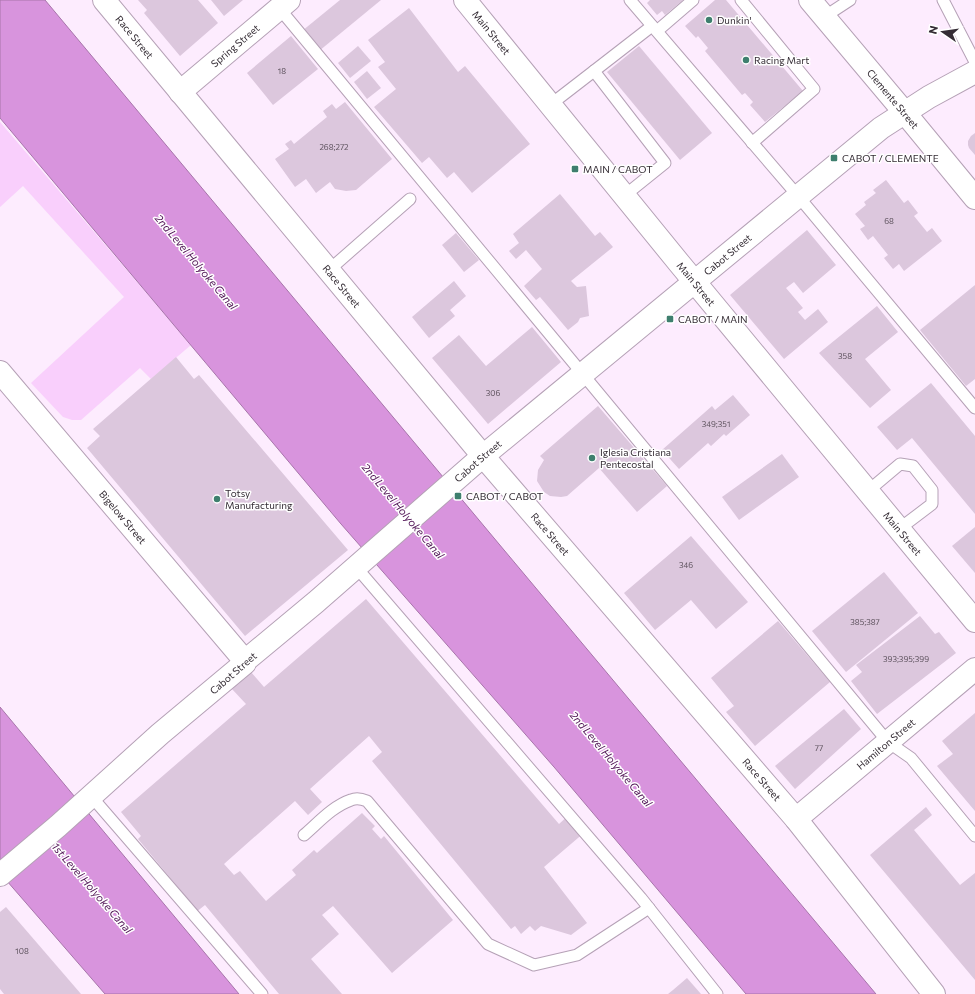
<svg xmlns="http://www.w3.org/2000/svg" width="975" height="994" viewBox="0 0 975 994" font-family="Commissioner,sans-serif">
	<rect width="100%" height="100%" fill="#fdecfe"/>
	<polygon fill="#f9cffc" points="0,122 191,345 151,379 140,368 81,420 72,420 63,417 31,383 124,297 23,186 0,207"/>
	<g fill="#d894dd" stroke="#a775aa">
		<polygon points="0,0 45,0 499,544 876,994 746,994 554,767 341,524 0,118"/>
		<polygon points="0,707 239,994 105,994 0,873"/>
	</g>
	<g fill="#dcc7dd">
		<polygon points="138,0 198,0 218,23 180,56 144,13 147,10"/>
		<polygon points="211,0 243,0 224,16"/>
		<polygon points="340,0 381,0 319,51 302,31"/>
		<polygon points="650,0 683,0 665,15 662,11 657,15 647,3"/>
		<polygon points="715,0 726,0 803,91 765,122 750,105 753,102 745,93 742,95 705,51 708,48 698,36 696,38 685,26"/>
		<polygon points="409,8 458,72 465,66 530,144 472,193 454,172 447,178 429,157 422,163 374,107 396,89 378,67 385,62 368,40"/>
		<polygon points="291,36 318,69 273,105 247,73"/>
		<polygon points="358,46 371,61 350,78 338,63"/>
		<polygon points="639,46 712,133 680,160 607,72"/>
		<polygon points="367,71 381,88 367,99 354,82"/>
		<polygon points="345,102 392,159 356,190 346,191 335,189 330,182 316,193 306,179 295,187 275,159 289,149 285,144 291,140 294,144 327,117 323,111 332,104 336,109"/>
		<polygon points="975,133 975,155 969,148 968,145 968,141 971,136"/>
		<polygon points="886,180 904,203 908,200 918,213 914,216 927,232 932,228 942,241 904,271 899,264 893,269 884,258 888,255 873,236 868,240 860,229 865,226 855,214 866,205 864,202 876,193 873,190"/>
		<polygon points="560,194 595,236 600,232 613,247 571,281 577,287 586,286 589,316 580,318 578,322 568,330 540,297 536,300 524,286 542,269 526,250 516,259 509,251 519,243 513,234"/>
		<polygon points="807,230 836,265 803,293 794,282 786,288 803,308 798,312 805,320 818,309 828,322 784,359 730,295"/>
		<polygon points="456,233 479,260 464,272 442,245"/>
		<polygon points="454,281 466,296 450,310 455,316 429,338 412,317"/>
		<polygon points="975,285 975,379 966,386 920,330"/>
		<polygon points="877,306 898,332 865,359 891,390 870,408 819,353"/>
		<polygon points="532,327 561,362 488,424 432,358 459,335 486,366"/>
		<polygon points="176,357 194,379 199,375 348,550 245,636 87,448 100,436 93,429"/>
		<polygon points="931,383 975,436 975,514 912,438 897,450 877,427"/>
		<polygon points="733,395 750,415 726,436 724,434 711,446 708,443 679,469 662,450 712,406 715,410"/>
		<polygon points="598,406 667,486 637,512 599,468 567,496 561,497 550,496 544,492 537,481 538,470 544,460 540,456"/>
		<polygon points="782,454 799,477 739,520 722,497"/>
		<polygon points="975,527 975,573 952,546"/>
		<polygon points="691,536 748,602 716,629 691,600 655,630 624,593"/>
		<polygon points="884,572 918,613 846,672 812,631"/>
		<polygon points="366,599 559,824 570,814 585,832 544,867 587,923 571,935 541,926 535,931 530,926 521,934 515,926 511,929 372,761 382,752 369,736 310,789 322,802 308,815 295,801 224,864 234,875 240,871 266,901 296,875 292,870 314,850 317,853 362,813 375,826 372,829 381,839 384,836 453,920 392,973 333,906 322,915 339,934 311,959 342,994 279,994 205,905 195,913 179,895 182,892 138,839 141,836 121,812 246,704 231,688 250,671 264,687"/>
		<polygon points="920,616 935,634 939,632 956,653 877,714 851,681 862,672 856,665"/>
		<polygon points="778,621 830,682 755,746 726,712 734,706 711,678"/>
		<polygon points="844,709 861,729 795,789 775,766"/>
		<polygon points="975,713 975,811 937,766 953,754 942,741"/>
		<polygon points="926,807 932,815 914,830 960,885 975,873 975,980 870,855"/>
		<polygon points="6,907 81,994 4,994 0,989 0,912"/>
		<polygon points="687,978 701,994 668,994 673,990"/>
	</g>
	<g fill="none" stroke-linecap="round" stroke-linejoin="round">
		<defs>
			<g id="lane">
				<polyline points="630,0 798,196 975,408"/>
				<polyline points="741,0 814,89 752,143"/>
				<polyline points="943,0 975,62"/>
				<polyline points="279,8 888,742 911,758 975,836"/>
				<polyline points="824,17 850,0"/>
				<polyline points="657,31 693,0"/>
				<polyline points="594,71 652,26"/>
				<polyline points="550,105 594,71 665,163 624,196"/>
				<polyline points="329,270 410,199"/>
				<polyline points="868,491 900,464 913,466 932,490 932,504 899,529"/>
				<polyline points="356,567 641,898 717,994"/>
				<polyline points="91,796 262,994"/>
				<path d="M 304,835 C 318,823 333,806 351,800 C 356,798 362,799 367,801 L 488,944 L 534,965 L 577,955 L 649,908"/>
			</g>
			<g id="street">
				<path id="s1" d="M 104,0 L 483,456 L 796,819 L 934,994"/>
				<path id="s2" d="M 810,0 L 905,113 L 975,198"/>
				<path id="s3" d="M 180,92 L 289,0"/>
				<path id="s4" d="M 0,372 L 245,661"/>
				<path id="s5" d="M 796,819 L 975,669"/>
			</g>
			<g id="secondary">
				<path id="s6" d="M 465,0 L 679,263 L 975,621"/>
				<path id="s7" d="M 0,875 L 58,826 L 160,734 L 245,663 L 245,661 L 316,602 L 483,456 L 881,128 L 929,97 L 975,72"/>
			</g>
		</defs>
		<use href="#lane" stroke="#b5a1b6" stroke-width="13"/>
		<use href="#street" stroke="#b5a1b6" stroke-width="24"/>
		<use href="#secondary" stroke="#b5a1b6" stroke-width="24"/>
		<use href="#lane" stroke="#fff" stroke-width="11"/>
		<use href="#street" stroke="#fff" stroke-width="22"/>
		<use href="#secondary" stroke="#fff" stroke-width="22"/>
	</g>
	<g fill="#3e7f6e" stroke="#fff" stroke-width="1.5">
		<circle cx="709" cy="20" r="4"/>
		<circle cx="746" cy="60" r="4"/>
		<rect x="830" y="154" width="8" height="8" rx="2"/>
		<rect x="571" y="165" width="8" height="8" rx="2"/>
		<rect x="666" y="315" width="8" height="8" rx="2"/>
		<circle cx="592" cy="458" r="4"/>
		<rect x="454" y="492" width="8" height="8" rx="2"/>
		<circle cx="217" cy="499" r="4"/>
	</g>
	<g text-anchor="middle" stroke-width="3" stroke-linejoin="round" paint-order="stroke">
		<g font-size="8" fill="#5e535e">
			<text x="282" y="74">18</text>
			<text x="334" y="150">268;272</text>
			<text x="889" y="224">68</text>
			<text x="845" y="359">358</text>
			<text x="493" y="396">306</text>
			<text x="716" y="427">349;351</text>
			<text x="686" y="568">346</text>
			<text x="865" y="625">385;387</text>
			<text x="906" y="662">393;395;399</text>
			<text x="819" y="751">77</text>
			<text x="22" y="954">108</text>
		</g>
		<g font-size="10" fill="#342c34" stroke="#fff" text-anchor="start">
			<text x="717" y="24">Dunkin'</text>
			<text x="754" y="64">Racing Mart</text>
			<text x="842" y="162">CABOT / CLEMENTE</text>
			<text x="583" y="173">MAIN / CABOT</text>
			<text x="678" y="323">CABOT / MAIN</text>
			<text x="600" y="456">Iglesia Cristiana<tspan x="600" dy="12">Pentecostal</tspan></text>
			<text x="225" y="497">Totsy<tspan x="225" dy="12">Manufacturing</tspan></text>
			<text x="466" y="500">CABOT / CABOT</text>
		</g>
		<g font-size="10" fill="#342c34" stroke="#fff">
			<text dy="4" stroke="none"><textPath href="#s6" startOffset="42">Main Street</textPath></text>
			<text dy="4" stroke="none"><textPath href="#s1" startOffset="48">Race Street</textPath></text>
			<text dy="4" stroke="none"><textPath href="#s3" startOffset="72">Spring Street</textPath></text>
			<text dy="4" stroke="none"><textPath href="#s2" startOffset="129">Clemente Street</textPath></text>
			<text dy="4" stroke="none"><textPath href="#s7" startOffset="957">Cabot Street</textPath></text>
			<text dy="4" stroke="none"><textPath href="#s6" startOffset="366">Main Street</textPath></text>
			<text dy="4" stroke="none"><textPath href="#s1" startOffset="372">Race Street</textPath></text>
			<text dy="4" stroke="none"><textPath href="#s7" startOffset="633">Cabot Street</textPath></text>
			<text dy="4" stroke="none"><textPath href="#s4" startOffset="190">Bigelow Street</textPath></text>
			<text dy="4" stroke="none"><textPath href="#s6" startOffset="690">Main Street</textPath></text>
			<text dy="4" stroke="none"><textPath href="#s1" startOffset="696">Race Street</textPath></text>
			<text transform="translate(233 673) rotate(-41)" y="4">Cabot Street</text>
			<text dy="4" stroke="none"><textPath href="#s5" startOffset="117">Hamilton Street</textPath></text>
			<text dy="4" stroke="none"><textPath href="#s1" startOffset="1020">Race Street</textPath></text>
		</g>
		<g font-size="11" font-style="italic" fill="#501355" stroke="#fff">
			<text transform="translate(196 262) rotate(50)" y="4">2nd Level Holyoke Canal</text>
			<text transform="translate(403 511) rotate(50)" y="4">2nd Level Holyoke Canal</text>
			<text transform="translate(611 759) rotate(50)" y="4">2nd Level Holyoke Canal</text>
			<text transform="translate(92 888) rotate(49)" y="4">1st Level Holyoke Canal</text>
		</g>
	</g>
	<g transform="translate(943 32) rotate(283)" stroke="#ffffff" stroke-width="3" paint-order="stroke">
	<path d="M0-3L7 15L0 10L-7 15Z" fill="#342c34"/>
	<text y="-6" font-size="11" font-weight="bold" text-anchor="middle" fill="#342c34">N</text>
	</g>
</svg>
